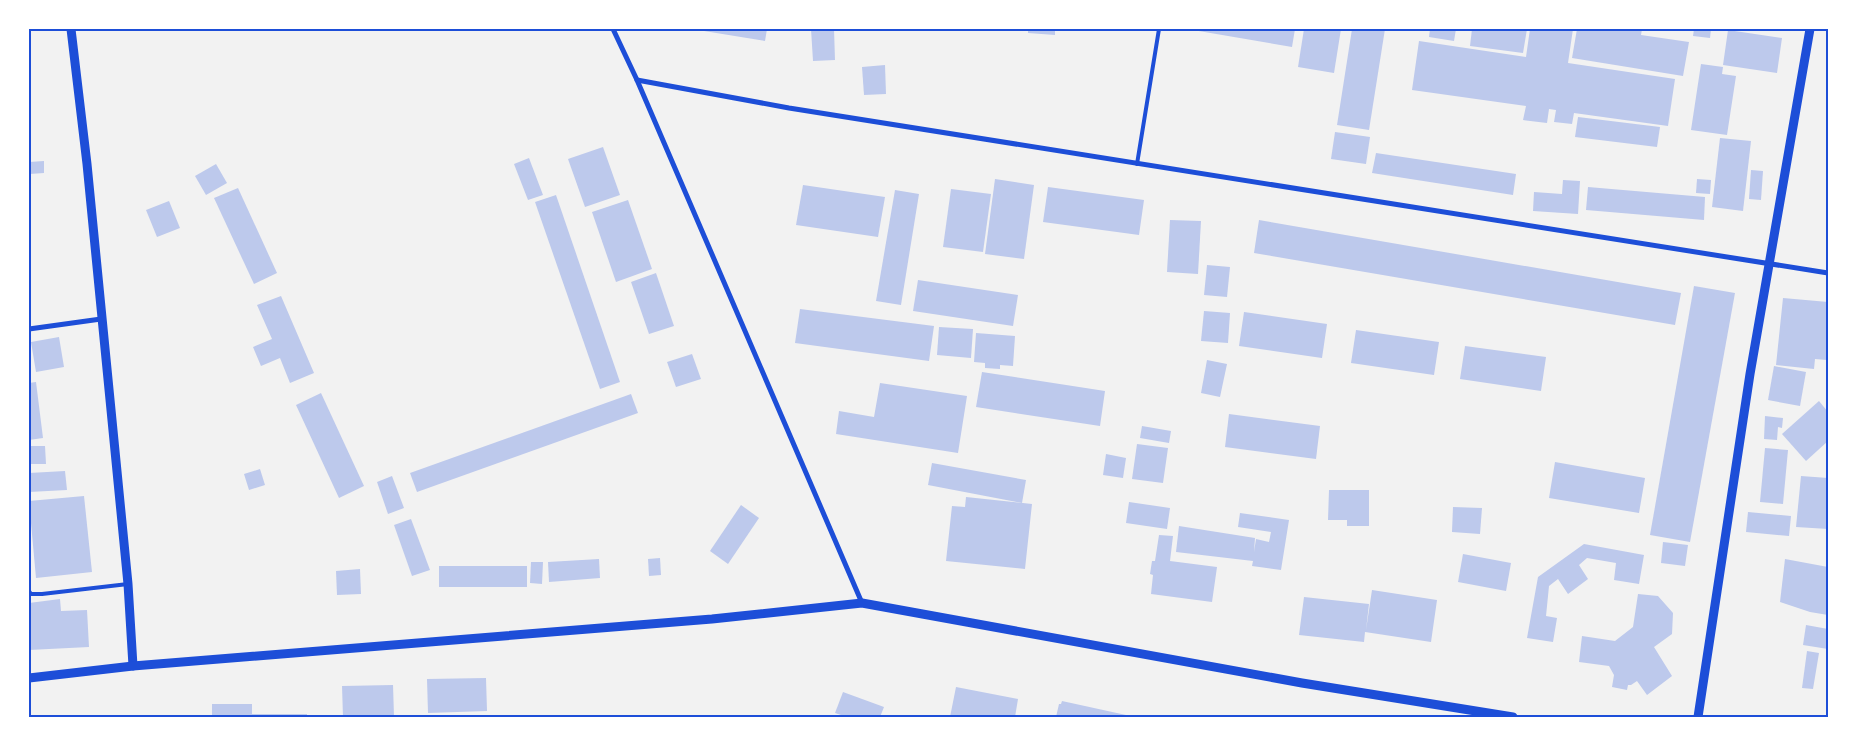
<svg xmlns="http://www.w3.org/2000/svg" width="1857" height="746" viewBox="0 0 1857 746" font-family="'Exo 2',sans-serif">
	<rect width="100%" height="100%" fill="#f2f2f2"/>
	<g fill="#bdc9ec">
		<polygon points="704,29 767,29 765,41 704,31"/>
		<polygon points="811,29 834,29 835,60 813,61"/>
		<polygon points="1028,29 1055,29 1055,35 1028,33"/>
		<polygon points="1187,29 1295,29 1292,47"/>
		<polygon points="1304,29 1341,29 1334,73 1298,67"/>
		<polygon points="1352,29 1385,29 1369,130 1337,125"/>
		<polygon points="1430,29 1456,29 1454,41 1429,37"/>
		<polygon points="1472,29 1527,29 1523,53 1470,46"/>
		<polygon points="1530,29 1573,29 1568,63 1675,79 1668,126 1574,113 1572,124 1554,122 1556,110 1549,109 1547,123 1523,120 1526,106 1412,90 1419,41 1526,57"/>
		<polygon points="1577,29 1642,29 1641,35 1689,42 1683,76 1572,58"/>
		<polygon points="1694,29 1711,29 1710,38 1693,36"/>
		<polygon points="1728,30 1782,38 1777,73 1723,65"/>
		<polygon points="1701,64 1723,67 1722,74 1736,76 1727,135 1691,130"/>
		<polygon points="885,65 886,94 864,95 862,67"/>
		<polygon points="1578,117 1660,127 1657,147 1575,137"/>
		<polygon points="1335,132 1370,137 1366,164 1331,159"/>
		<polygon points="1720,138 1751,141 1743,211 1712,207"/>
		<polygon points="603,147 620,195 585,207 568,159"/>
		<polygon points="1376,153 1516,174 1513,195 1372,173"/>
		<polygon points="529,158 543,195 528,200 514,164"/>
		<polygon points="44,161 44,173 30,174 29,162"/>
		<polygon points="216,164 227,183 206,195 195,176"/>
		<polygon points="1751,170 1763,171 1761,200 1749,199"/>
		<polygon points="995,179 1034,185 1024,259 985,254"/>
		<polygon points="1697,179 1711,180 1710,194 1696,193"/>
		<polygon points="1563,180 1580,181 1578,214 1533,211 1534,192 1562,194"/>
		<polygon points="803,185 885,197 878,237 796,225"/>
		<polygon points="1048,187 1144,200 1139,235 1043,222"/>
		<polygon points="1588,187 1705,197 1704,220 1586,210"/>
		<polygon points="238,188 277,273 254,284 214,198"/>
		<polygon points="951,189 991,194 983,252 943,247"/>
		<polygon points="895,190 919,194 901,305 876,301"/>
		<polygon points="556,195 620,382 600,389 535,202"/>
		<polygon points="628,200 652,269 616,282 592,212"/>
		<polygon points="169,201 180,228 157,237 146,210"/>
		<polygon points="1170,220 1201,221 1198,274 1167,272"/>
		<polygon points="1259,220 1681,293 1675,325 1254,253"/>
		<polygon points="1207,265 1230,267 1227,297 1204,295"/>
		<polygon points="656,273 674,326 649,334 631,282"/>
		<polygon points="918,280 1018,295 1013,326 913,311"/>
		<polygon points="1694,286 1735,293 1690,542 1650,535"/>
		<polygon points="281,296 314,373 290,383 280,358 261,366 253,347 272,339 257,305"/>
		<polygon points="1783,298 1828,302 1827,360 1815,359 1814,369 1776,365"/>
		<polygon points="800,309 934,326 929,361 795,343"/>
		<polygon points="1204,311 1230,313 1228,343 1201,341"/>
		<polygon points="1244,312 1327,324 1322,358 1239,346"/>
		<polygon points="939,327 973,329 971,358 937,355"/>
		<polygon points="1356,330 1439,342 1434,375 1351,363"/>
		<polygon points="976,333 1015,336 1013,366 1000,365 1000,369 985,368 985,363 974,362"/>
		<polygon points="59,337 64,367 36,372 31,342"/>
		<polygon points="1465,346 1546,357 1541,391 1460,379"/>
		<polygon points="692,354 701,379 676,387 667,362"/>
		<polygon points="1207,360 1227,364 1220,397 1201,393"/>
		<polygon points="1774,366 1806,372 1800,406 1768,400"/>
		<polygon points="982,372 1105,391 1100,426 976,407"/>
		<polygon points="36,382 43,438 29,440 29,383"/>
		<polygon points="880,383 967,396 958,453 836,434 839,411 874,417"/>
		<polygon points="321,393 364,486 339,498 296,405"/>
		<polygon points="631,394 638,413 417,492 410,473"/>
		<polygon points="1819,401 1828,412 1828,441 1806,461 1782,434"/>
		<polygon points="1229,414 1320,426 1316,459 1225,447"/>
		<polygon points="1765,416 1783,418 1782,428 1778,427 1777,440 1764,439"/>
		<polygon points="1142,426 1171,431 1169,443 1140,438"/>
		<polygon points="1137,444 1168,448 1163,483 1132,479"/>
		<polygon points="29,446 45,446 46,464 29,464"/>
		<polygon points="1765,448 1788,450 1783,504 1760,502"/>
		<polygon points="1106,454 1126,458 1123,478 1103,475"/>
		<polygon points="1555,462 1645,478 1639,513 1549,498"/>
		<polygon points="932,463 1026,480 1022,503 928,485"/>
		<polygon points="260,469 265,485 249,490 244,474"/>
		<polygon points="65,471 67,490 29,492 29,473"/>
		<polygon points="392,476 404,508 388,514 377,482"/>
		<polygon points="1801,476 1828,478 1828,529 1796,527"/>
		<polygon points="1329,490 1369,490 1369,526 1347,526 1347,520 1328,520"/>
		<polygon points="84,496 92,572 36,578 29,501"/>
		<polygon points="966,497 1032,504 1025,569 946,561 952,506 965,507"/>
		<polygon points="1129,502 1170,508 1167,529 1126,523"/>
		<polygon points="741,505 759,518 728,564 710,551"/>
		<polygon points="1453,507 1482,508 1480,534 1452,532"/>
		<polygon points="1748,512 1791,516 1789,536 1746,532"/>
		<polygon points="1240,513 1289,520 1281,570 1252,566 1253,561 1176,552 1179,526 1255,538 1254,552 1256,539 1269,542 1271,532 1238,527"/>
		<polygon points="411,519 430,570 412,576 394,525"/>
		<polygon points="1159,535 1173,536 1170,561 1217,567 1212,602 1151,594 1153,575 1150,574 1152,561 1155,561"/>
		<polygon points="1663,542 1688,545 1685,566 1661,563"/>
		<polygon points="1584,544 1644,555 1639,584 1614,580 1616,563 1587,558 1579,565 1588,579 1568,594 1558,579 1549,586 1546,616 1557,618 1553,642 1527,638 1538,577"/>
		<polygon points="1463,554 1511,563 1506,591 1458,582"/>
		<polygon points="660,558 661,575 649,576 648,559"/>
		<polygon points="599,559 600,578 549,582 548,562"/>
		<polygon points="1785,559 1828,567 1828,615 1810,612 1780,602"/>
		<polygon points="531,562 543,562 542,584 530,583"/>
		<rect x="439" y="566" width="88" height="21"/>
		<polygon points="360,569 361,594 337,595 336,571"/>
		<polygon points="1372,590 1437,600 1431,642 1365,632 1364,642 1299,635 1304,597 1369,604 1366,630"/>
		<polygon points="1638,594 1658,596 1673,613 1672,634 1654,647 1672,676 1647,695 1637,681 1631,685 1628,685 1627,690 1612,687 1614,675 1609,666 1579,662 1582,636 1615,641 1633,627"/>
		<polygon points="60,599 61,611 87,610 89,647 29,650 29,603"/>
		<polygon points="1806,625 1828,629 1828,649 1803,645"/>
		<polygon points="1807,651 1819,653 1813,689 1802,688"/>
		<polygon points="486,678 487,711 428,713 427,679"/>
		<polygon points="393,685 394,717 343,717 342,686"/>
		<polygon points="956,687 1018,699 1015,717 950,717"/>
		<polygon points="843,692 884,707 880,717 847,717 835,713"/>
		<polygon points="1062,701 1126,715 1125,717 1056,717 1059,704 1061,704"/>
		<polygon points="212,704 252,704 252,714 307,714 307,717 212,717"/>
	</g>
	<g fill="none" stroke-linecap="round" stroke-linejoin="round">
		<g stroke="#1d4ed8" stroke-width="4">
			<polyline points="1137,164 1159,29"/>
			<polyline points="29,591 31,594 42,594 128,584"/>
		</g>
		<g stroke="#1d4ed8" stroke-width="5">
			<polyline points="613,29 637,80 862,603"/>
			<polyline points="637,80 789,108 1828,273"/>
			<polyline points="29,329 101,319"/>
		</g>
		<g stroke="#1d4ed8" stroke-width="9">
			<polyline points="71,29 87,164 128,584 133,666"/>
			<polyline points="29,678 133,666 712,619 862,603 1302,683 1513,717"/>
			<polyline points="1698,717 1750,374 1810,29"/>
		</g>
	</g>
	<rect width="1857" height="746" fill="none" stroke="#ffffff" stroke-width="60"/>
	<rect x="30" y="30" width="1797" height="686" fill="none" stroke="#1d4ed8" stroke-width="2"/>
</svg>
